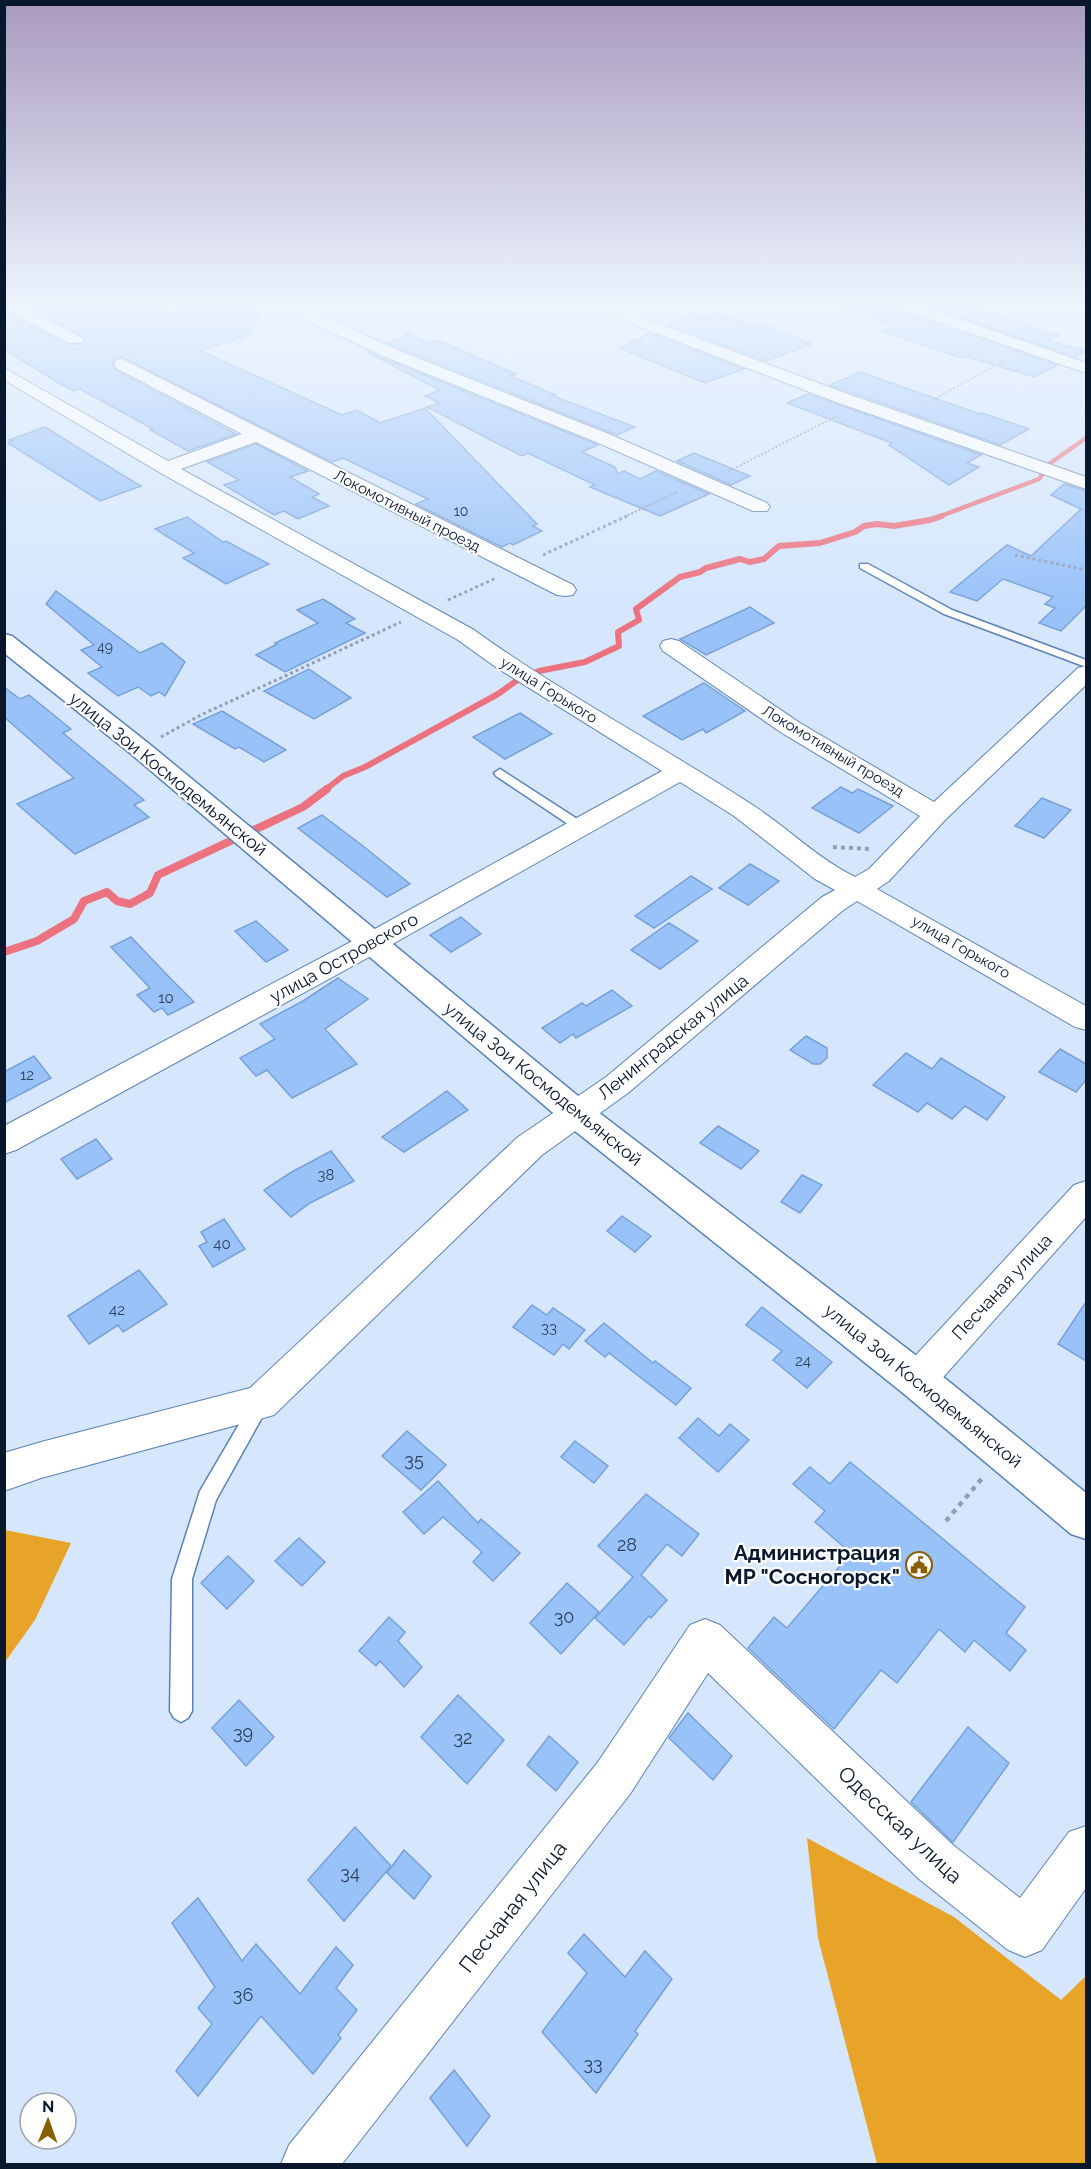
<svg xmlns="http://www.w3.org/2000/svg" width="1091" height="2169" viewBox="0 0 1091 2169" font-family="Raleway,sans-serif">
	<rect width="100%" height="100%" fill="#d5e6fd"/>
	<g fill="#e8a329">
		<polygon points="5,1530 71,1543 35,1620 5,1662"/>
		<polygon points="807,1838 954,1917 1061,2000 1086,1976 1086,2164 877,2164 818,1938"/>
	</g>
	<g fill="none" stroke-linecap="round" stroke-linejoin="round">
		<polyline stroke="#eb727e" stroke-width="4.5" points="938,517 1039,479 1049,464 1086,438"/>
		<polyline stroke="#eb727e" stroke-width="6" points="325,790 343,776 365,767 498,694 519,679 539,671 585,662 619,646 618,632 639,620 636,609 680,577 700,572 706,568 740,559 750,562 764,559 779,546 820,543 855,532 864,526 877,524 894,526 930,520 942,516"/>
		<polyline stroke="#eb727e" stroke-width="8" points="4,952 37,941 74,919 84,901 107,892 117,901 130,904 150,893 158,875 303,807 327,789"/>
	</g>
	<g fill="#99c2f9" stroke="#79a1d7" stroke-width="1.5">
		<polygon points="44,304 160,304 162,315 198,304 214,310 238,304 260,313 250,334 201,351 342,415 357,410 380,423 425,408 537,524 533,526 542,531 513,545 510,543 502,547 416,504 428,499 343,458 332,462 123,357 114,359 112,365 115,370 236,434 188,451 150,430 153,429 80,389 74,391 60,384 4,349 4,312 68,345 83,344 85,339 82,335 30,308"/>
		<polygon points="837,304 891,304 895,309 1057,365 1034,377 965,356 961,358 882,331 892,327"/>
		<polygon points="921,304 961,304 1058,335 1048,341 1086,351 1075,357"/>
		<polygon points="714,313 753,325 760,323 812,344 766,361 669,325 694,314 705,317"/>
		<polygon points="650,333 744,369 705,383 619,348"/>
		<polygon points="408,334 430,343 437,340 516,374 510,376 556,395 553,396 635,427 617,435 387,343"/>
		<polygon points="365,351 598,445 582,452 615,467 618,474 624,471 640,479 656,471 709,494 660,516 590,487 595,485 528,453 522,456 427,407 440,403 425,396 440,390"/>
		<polygon points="860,372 980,414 982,413 1029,429 1000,445 830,385"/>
		<polygon points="808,394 981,455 967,463 979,467 949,485 889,445 892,443 787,403"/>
		<polygon points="45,427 80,449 141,486 100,501 8,443 12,441 9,440"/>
		<polygon points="256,444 308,471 290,477 319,494 312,497 329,506 298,519 284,511 274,515 224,485 239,480 207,462"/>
		<polygon points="694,453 750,476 731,485 677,461"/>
		<polygon points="1064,484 1086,491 1086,606 1061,631 1039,623 1055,608 1045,604 1053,597 1003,579 977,601 950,592 1007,545 1031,556 1081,509 1051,495"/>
		<polygon points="187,517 223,542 226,541 269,564 226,584 183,558 194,553 155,529"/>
		<polygon points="56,591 140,653 162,643 185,662 165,696 159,692 151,696 138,687 118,696 88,673 102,667 81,650 94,645 46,604"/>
		<polygon points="323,599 355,619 346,623 365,633 285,672 256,655 277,644 275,643 318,623 297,610"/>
		<polygon points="750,607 774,623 706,655 680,639"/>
		<polygon points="309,669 351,698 314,719 264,691"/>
		<polygon points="704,683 745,711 706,733 703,729 682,740 643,716"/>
		<polygon points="4,687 20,699 29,695 71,729 63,733 144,800 134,805 149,817 75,854 17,804 74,778 4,717"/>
		<polygon points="222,711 286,750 264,762 239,747 235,749 193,724"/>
		<polygon points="520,713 552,734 505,759 473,737"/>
		<polygon points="841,787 852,793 858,789 893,806 859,833 812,808"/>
		<polygon points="1042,798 1071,810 1044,838 1015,826"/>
		<polygon points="322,815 363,846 410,884 387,897 298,828"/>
		<polygon points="750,864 779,881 748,905 719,888"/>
		<polygon points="691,876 712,889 654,928 635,916"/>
		<polygon points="461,917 481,934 451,952 430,935"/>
		<polygon points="256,921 288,950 266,962 235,931"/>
		<polygon points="669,923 698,941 660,969 631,950"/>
		<polygon points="131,937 170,978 194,1002 168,1015 162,1008 154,1012 137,995 150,988 111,947"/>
		<polygon points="338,978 368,999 325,1029 357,1064 292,1098 267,1070 256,1076 240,1058 275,1039 260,1024 303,1001"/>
		<polygon points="612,990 632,1006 576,1038 573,1034 560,1043 542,1028 582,1003 586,1006"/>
		<polygon points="806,1036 827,1048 827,1058 820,1064 813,1064 790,1050"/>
		<polygon points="1060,1049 1086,1064 1086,1080 1076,1092 1039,1072"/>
		<polygon points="906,1053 932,1069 941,1058 1005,1097 987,1120 965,1106 952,1119 927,1103 918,1112 873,1085"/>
		<polygon points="34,1056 51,1078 4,1103 4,1072"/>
		<polygon points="447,1091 468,1110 404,1152 382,1137"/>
		<polygon points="718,1126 759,1151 741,1169 700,1143"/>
		<polygon points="96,1139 112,1159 77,1179 61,1159"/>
		<polygon points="331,1151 354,1181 310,1203 291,1217 264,1190 290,1173"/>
		<polygon points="802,1175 822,1185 800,1213 781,1202"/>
		<polygon points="622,1216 651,1236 635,1252 607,1231"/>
		<polygon points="224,1219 245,1249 213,1267 199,1246 207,1242 201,1232"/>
		<polygon points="139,1270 167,1304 123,1332 118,1325 89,1344 68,1316"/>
		<polygon points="1086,1302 1086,1361 1058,1344"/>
		<polygon points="532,1305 547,1315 553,1308 585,1330 569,1349 563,1344 554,1355 513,1327"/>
		<polygon points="762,1307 832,1362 807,1388 773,1360 782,1351 746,1325"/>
		<polygon points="604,1323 653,1363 655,1361 691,1388 676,1405 609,1353 605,1357 585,1341"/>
		<polygon points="698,1418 719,1436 730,1424 749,1440 718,1472 679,1438"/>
		<polygon points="407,1431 446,1465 421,1490 382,1456"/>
		<polygon points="575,1441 608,1466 594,1483 561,1457"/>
		<polygon points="850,1462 1025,1607 1006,1633 1026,1650 1010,1671 974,1640 965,1652 939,1629 897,1683 881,1670 834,1729 748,1648 774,1617 787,1628 851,1553 815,1522 825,1511 793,1484 810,1467 830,1484"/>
		<polygon points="438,1481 478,1523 481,1519 520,1553 493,1581 473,1562 482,1552 443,1517 424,1534 403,1512"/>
		<polygon points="646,1494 699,1534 682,1556 667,1544 641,1575 667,1600 651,1618 649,1616 624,1645 595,1618 633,1577 598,1546"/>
		<polygon points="299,1538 325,1562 302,1586 275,1561"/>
		<polygon points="228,1556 254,1581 227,1609 201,1583"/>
		<polygon points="567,1583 599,1612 561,1654 530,1623"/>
		<polygon points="389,1617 405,1632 398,1641 422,1667 404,1687 380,1661 376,1666 359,1651"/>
		<polygon points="458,1695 504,1740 467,1784 421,1737"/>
		<polygon points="239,1700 274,1737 246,1766 212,1728"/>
		<polygon points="688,1713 732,1756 713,1780 669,1738"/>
		<polygon points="968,1727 1009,1763 953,1842 911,1802"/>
		<polygon points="549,1736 578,1762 556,1791 527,1765"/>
		<polygon points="355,1827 391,1866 344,1921 308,1880"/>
		<polygon points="404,1850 431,1876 414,1899 387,1873"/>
		<polygon points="198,1898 242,1961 256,1944 300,1994 336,1947 353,1965 336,1988 357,2010 338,2035 341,2038 313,2074 261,2016 198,2096 176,2071 212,2024 198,2008 215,1987 172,1923"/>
		<polygon points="584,1934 625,1977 645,1951 672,1979 635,2031 638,2034 596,2093 542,2032 587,1973 568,1953"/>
		<polygon points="454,2070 490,2116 467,2146 430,2098"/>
	</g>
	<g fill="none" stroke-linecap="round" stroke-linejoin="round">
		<defs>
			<g id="service">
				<polygon points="860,564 868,564 952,610 1086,660 1086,667 944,614 860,568"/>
				<polygon points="500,769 585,824 587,827 585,830 577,830 496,776 494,773"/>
				<polygon points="261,1395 267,1397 270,1403 216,1500 192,1579 192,1711 188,1718 181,1722 174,1718 170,1711 172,1579 200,1491 255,1397"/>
			</g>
			<g id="minor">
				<polygon points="4,304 18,304 81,337 83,340 81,343 69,343 4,309"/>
				<polygon points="278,304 297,304 400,351 609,434 767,503 770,507 767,511 753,511 596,442 388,358 316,325"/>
				<polygon points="585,304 606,304 848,394 1086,477 1086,489 836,402 588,307"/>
				<polygon points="893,304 915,304 1086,363 1086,373 896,307"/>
				<path d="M 122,359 L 573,585 L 576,590 L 573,595 L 565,596 L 557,595 L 256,442 L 181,469 L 474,630 C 563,694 660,745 751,804 C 787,827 817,858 855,877 L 869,869 L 920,816 L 782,733 L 663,651 L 660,646 L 663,641 L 671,639 L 679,641 L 800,723 L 934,802 L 1078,668 L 1086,666 L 1086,685 L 945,820 L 889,881 L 877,889 L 1086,1006 L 1086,1030 L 1075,1027 L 857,901 L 842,911 L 628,1093 L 542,1155 L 274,1415 L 41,1478 L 4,1491 L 4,1453 L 41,1442 L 250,1388 L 518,1137 L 606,1077 L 822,897 L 835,890 L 815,879 L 734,816 L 680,782 L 382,950 L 16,1150 L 4,1154 L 4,1126 L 362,936 L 662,771 L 497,668 L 458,640 L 159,472 L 4,380 L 4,368 L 168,461 L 242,434 L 116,368 L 114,364 L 116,360 Z"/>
				<polygon points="1086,1181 1086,1217 930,1392 917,1397 904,1392 898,1380 904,1368 1074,1185"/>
				<polygon points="705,1619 720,1625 953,1845 1020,1898 1069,1832 1086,1826 1086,1888 1042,1950 1025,1957 1008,1950 919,1879 708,1673 630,1794 342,2164 281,2164 289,2145 598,1762 690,1625"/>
			</g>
			<polygon id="tertiary" points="4,634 12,636 148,743 589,1105 931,1367 1086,1493 1086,1539 1071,1534 903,1393 565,1123 130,753 4,653"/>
		</defs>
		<use href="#service" stroke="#5c83b7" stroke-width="3"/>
		<use href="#minor" stroke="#5c83b7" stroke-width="2"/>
		<use href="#tertiary" stroke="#5c83b7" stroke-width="3"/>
		<g stroke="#90a0b6" stroke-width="2" stroke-dasharray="2 2" stroke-linecap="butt">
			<polyline points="922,406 1005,360"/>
			<polyline points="729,471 837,416"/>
			<polyline points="624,517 677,492"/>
		</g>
		<g stroke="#90a0b6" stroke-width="3" stroke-dasharray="3 3" stroke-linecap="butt">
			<polyline points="543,555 627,516"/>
			<polyline points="1015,555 1086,570"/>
			<polyline points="448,600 496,578"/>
			<polyline points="161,737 201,715 401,622"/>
		</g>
		<polyline stroke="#90a0b6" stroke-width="4" stroke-dasharray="4 4" stroke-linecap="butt" points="833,847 870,849"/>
		<polyline stroke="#90a0b6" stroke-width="4.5" stroke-dasharray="5 5" stroke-linecap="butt" points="946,1521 984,1476"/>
		<use href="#service" fill="#fff" fill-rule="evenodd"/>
		<use href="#minor" fill="#fff" fill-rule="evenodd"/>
		<use href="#tertiary" fill="#fff" fill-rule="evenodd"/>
	</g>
	<linearGradient id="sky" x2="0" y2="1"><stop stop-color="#a99abe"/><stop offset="0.5" stop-color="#ecf4fe"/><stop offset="1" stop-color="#ecf4fe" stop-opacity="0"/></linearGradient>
	<rect width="1091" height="607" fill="url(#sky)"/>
	<defs>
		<symbol id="civic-ring" viewBox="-11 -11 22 22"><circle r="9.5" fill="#fff" stroke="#8b5d01" stroke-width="1.5"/><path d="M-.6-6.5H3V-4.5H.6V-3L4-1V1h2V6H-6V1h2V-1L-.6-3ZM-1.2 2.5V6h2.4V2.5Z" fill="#8b5d01"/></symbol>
	</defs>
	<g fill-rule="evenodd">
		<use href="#civic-ring" x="904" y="1550" width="30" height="30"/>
	</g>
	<g text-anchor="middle" stroke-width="4.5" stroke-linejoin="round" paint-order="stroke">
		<g font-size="14" fill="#2d425f">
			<text x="461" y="516">10</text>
			<text x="105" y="652">49</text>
		</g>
		<g font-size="15" fill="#09182c" stroke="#fff">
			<text transform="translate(407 511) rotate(27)" y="5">Локомотивный проезд</text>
			<text transform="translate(549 690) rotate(32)" y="5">улица Горького</text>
			<text transform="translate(833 751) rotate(31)" y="5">Локомотивный проезд</text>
			<text transform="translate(961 947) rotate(30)" y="5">улица Горького</text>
		</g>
		<g font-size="15" fill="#2d425f">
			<text x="166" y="1003">10</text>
			<text x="27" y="1080">12</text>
			<text x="326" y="1180">38</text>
			<text x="222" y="1249">40</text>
			<text x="117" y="1315">42</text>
			<text x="549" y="1333">33</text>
			<text x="803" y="1366">24</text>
		</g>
		<g font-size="18" fill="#09182c" stroke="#fff">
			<text transform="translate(168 774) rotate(39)" y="6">улица Зои Космодемьянской</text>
			<text transform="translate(344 958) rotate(-29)" y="6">улица Островского</text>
			<text transform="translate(673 1037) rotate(-39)" y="6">Ленинградская улица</text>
			<text transform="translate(543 1084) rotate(39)" y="6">улица Зои Космодемьянской</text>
			<text transform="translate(1002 1287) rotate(-47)" y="6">Песчаная улица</text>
			<text transform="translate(923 1386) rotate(39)" y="6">улица Зои Космодемьянской</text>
		</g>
		<g font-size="18" fill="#2d425f">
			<text x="414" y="1466">35</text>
			<text x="627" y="1551">28</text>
			<text x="564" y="1623">30</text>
			<text x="243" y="1739">39</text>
			<text x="463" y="1744">32</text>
			<text x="350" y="1879">34</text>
			<text x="243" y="2001">36</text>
			<text x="593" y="2070">33</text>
		</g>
		<g font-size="21" font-weight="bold" fill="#09182c" stroke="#fff" text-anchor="end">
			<text x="900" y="1560">Администрация<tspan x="900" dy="24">МР "Сосногорск"</tspan></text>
		</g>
		<g font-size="21" fill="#09182c" stroke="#fff">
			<text transform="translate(900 1825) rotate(43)" y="7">Одесская улица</text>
			<text transform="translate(513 1907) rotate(-52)" y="7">Песчаная улица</text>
		</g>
	</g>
	<rect width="1091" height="2169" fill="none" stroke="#09182c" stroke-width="12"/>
	<g transform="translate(48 2121) rotate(1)"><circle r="28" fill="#ffffff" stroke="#9da3ab" stroke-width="1.5"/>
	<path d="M0-4.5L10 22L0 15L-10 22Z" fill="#8b5d01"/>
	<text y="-9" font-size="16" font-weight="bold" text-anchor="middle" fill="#09182c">N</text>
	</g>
</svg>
